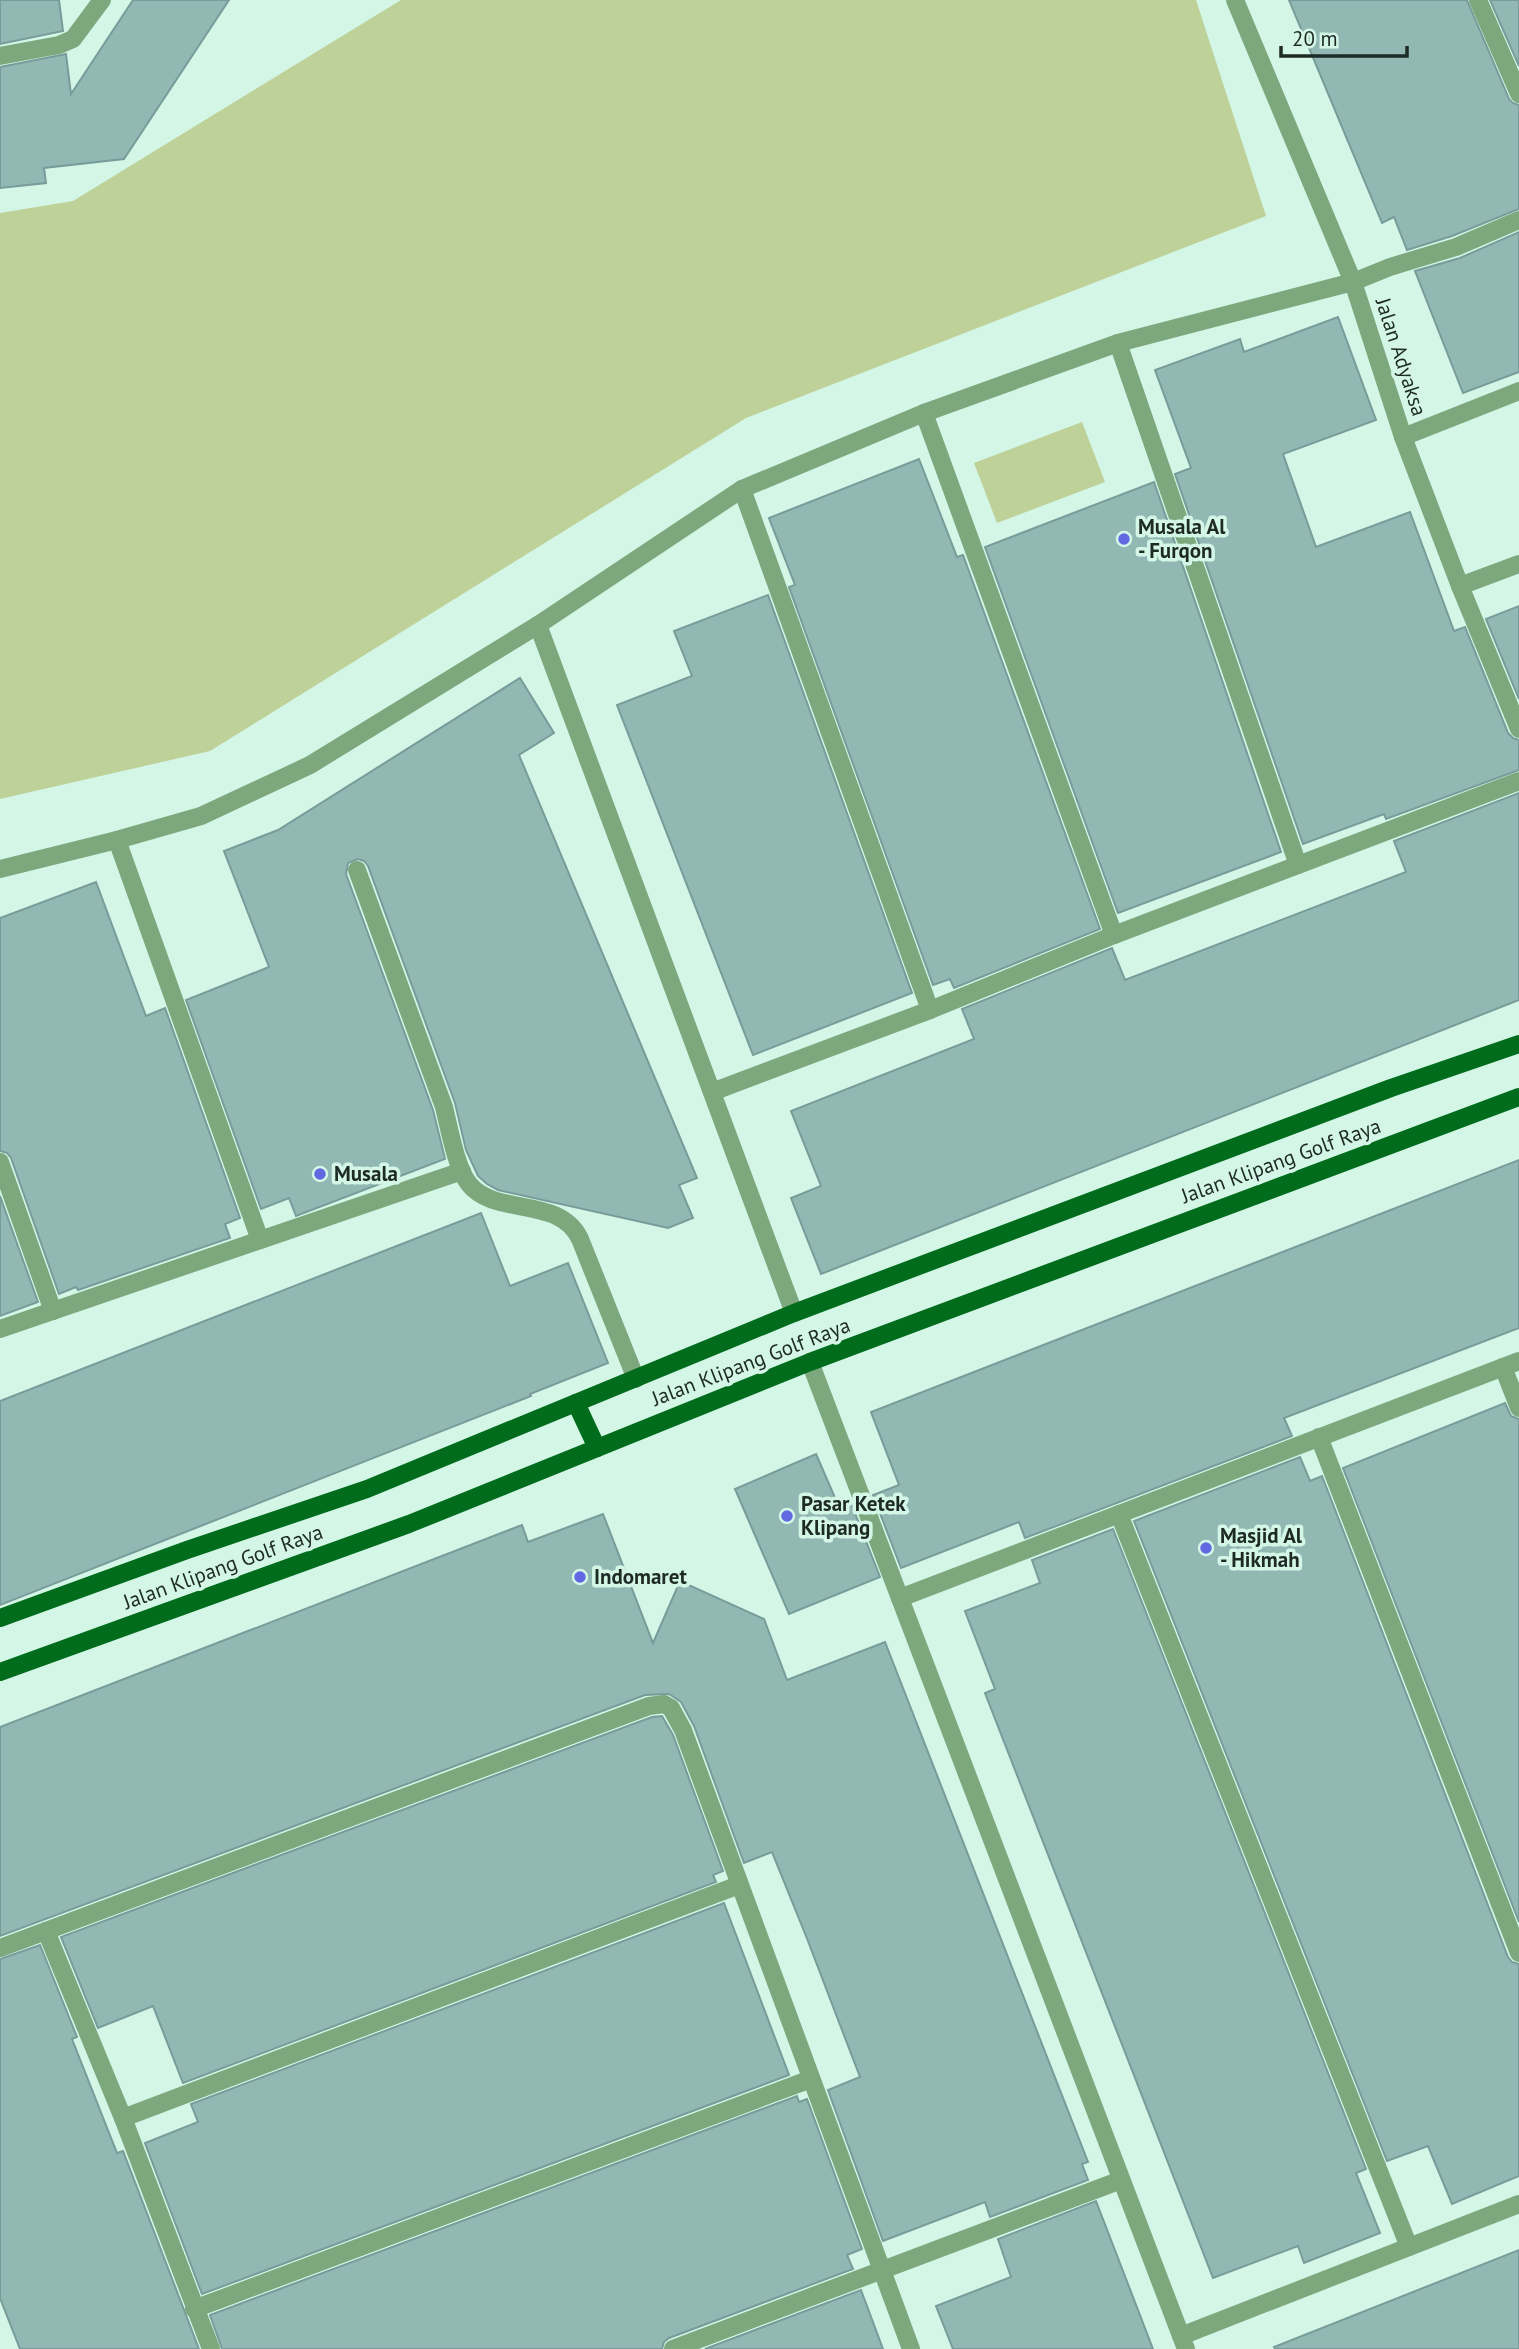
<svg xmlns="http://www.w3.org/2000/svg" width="1519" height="2349" viewBox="0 0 1519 2349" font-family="'PT Sans',sans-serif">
	<rect width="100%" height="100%" fill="#d4f6e7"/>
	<g fill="#bed199">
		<polygon points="401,0 1196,0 1266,216 746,418 210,751 0,799 0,213 73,201"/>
		<polygon points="1082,422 1105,482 997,523 974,463"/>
	</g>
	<g fill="#92b8b4" stroke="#779c99" stroke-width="2">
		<polygon points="0,0 59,0 63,31 0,44"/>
		<polygon points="133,0 229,0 124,159 44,168 46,183 0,188 0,67 66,54 71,94"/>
		<polygon points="1289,0 1467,0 1509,99 1513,103 1519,105 1519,209 1452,236 1407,250 1394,217 1382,223"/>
		<polygon points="1490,0 1519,0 1519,66"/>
		<polygon points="1519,232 1519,372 1463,393 1415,271 1460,258"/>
		<polygon points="1338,317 1376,420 1283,454 1316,547 1410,512 1454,631 1465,627 1508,733 1513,738 1519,740 1519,770 1386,819 1384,814 1303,844 1175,474 1191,468 1155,370 1240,339 1244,352"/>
		<polygon points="919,459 957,557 963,555 1100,929 954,988 950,979 933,985 789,587 795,585 769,518"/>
		<polygon points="1154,482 1281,852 1118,913 985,547"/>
		<polygon points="768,595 912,993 753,1055 617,705 692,676 674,631"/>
		<polygon points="1519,606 1519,699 1486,619"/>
		<polygon points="520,678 554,733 519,755 697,1178 679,1185 693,1218 668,1228 498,1190 487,1184 478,1176 466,1150 455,1103 368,866 364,861 358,859 348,863 346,874 433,1110 445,1159 296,1216 289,1198 261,1209 186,1000 269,967 224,851 278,830"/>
		<polygon points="1519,793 1519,1000 821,1274 791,1198 821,1186 791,1111 974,1039 962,1009 1112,948 1125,980 1406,872 1394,841"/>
		<polygon points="96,882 146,1016 165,1008 240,1218 225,1224 230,1238 78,1290 76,1287 59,1294 11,1158 7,1153 0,1151 0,918"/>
		<polygon points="1519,1160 1519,1328 1284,1418 1292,1436 1025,1538 1019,1522 901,1568 873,1495 899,1485 871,1412"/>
		<polygon points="0,1196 38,1302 0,1316"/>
		<polygon points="481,1213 510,1286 568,1263 608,1363 530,1394 531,1396 0,1605 0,1401"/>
		<polygon points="1505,1403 1511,1416 1519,1419 1519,1922 1343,1468"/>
		<polygon points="816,1454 839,1507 851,1503 880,1577 789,1614 735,1489"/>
		<polygon points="1300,1457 1310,1481 1322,1476 1508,1957 1512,1962 1519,1964 1519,2176 1452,2204 1428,2146 1387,2161 1134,1521"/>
		<polygon points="603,1514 653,1643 680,1581 764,1619 787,1680 885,1642 1088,2162 1082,2164 1088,2180 990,2217 985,2202 883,2241 828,2090 860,2077 806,1936 772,1852 744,1863 694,1726 681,1702 669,1694 645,1695 0,1936 0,1727 522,1525 528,1542"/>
		<polygon points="1113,1529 1366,2169 1356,2173 1380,2233 1304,2263 1298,2246 1213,2278 985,1693 995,1689 965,1611 1040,1583 1032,1560"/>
		<polygon points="662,1716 673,1735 723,1871 713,1875 716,1882 183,2083 153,2006 98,2028 61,1937 652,1717"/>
		<polygon points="724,1903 789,2075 202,2294 145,2143 198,2122 191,2104"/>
		<polygon points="40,1945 77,2037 72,2039 117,2153 123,2151 199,2349 20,2349 0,2298 0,1959"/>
		<polygon points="797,2096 799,2102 807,2099 862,2249 847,2255 853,2269 669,2338 664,2342 662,2349 222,2349 210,2315"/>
		<polygon points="1096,2201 1153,2349 953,2349 936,2306 1011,2277 998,2239"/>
		<polygon points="1519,2250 1519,2349 1275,2349 1274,2347"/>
		<polygon points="861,2290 883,2349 705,2349"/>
	</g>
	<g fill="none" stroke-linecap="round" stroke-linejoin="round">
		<g stroke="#7da87e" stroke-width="18">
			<polyline points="1235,0 1353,282 1403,437 1460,586 1519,729"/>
			<polyline points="1478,0 1519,94"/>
			<polyline points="0,56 59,45 73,39 102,0"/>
			<polyline points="1118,343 1298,865"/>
			<polyline points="924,413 1114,935"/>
			<polyline points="1403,437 1519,391"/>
			<polyline points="742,489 930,1010"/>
			<polyline points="1460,586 1519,564"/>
			<polyline points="538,625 794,1313"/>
			<polyline points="117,840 260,1240"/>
			<polyline points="0,869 117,840 201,816 310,765 538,625 742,489 924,413 1118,343 1353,282 1390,267 1456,247 1519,220"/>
			<path d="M 357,870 L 444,1107 C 449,1127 456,1168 469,1184 C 495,1217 559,1195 580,1239 L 636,1379"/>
			<polyline points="712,1092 930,1010 1114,935 1519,781"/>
			<polyline points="0,1162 53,1311"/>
			<polyline points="0,1329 462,1171"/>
			<polyline points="810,1362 1186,2349"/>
			<polyline points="1503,1367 1519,1408"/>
			<polyline points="1319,1437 1519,1953"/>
			<polyline points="1119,1514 1409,2247"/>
			<polyline points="900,1598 1519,1361"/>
			<polyline points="46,1931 123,2118 211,2349"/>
			<polyline points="0,1948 649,1706 664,1704 671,1708 683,1730 911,2349"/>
			<polyline points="123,2118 739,1885"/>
			<polyline points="194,2309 811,2079"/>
			<polyline points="1181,2336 1519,2204"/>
			<polyline points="673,2349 1121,2180"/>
		</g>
		<g stroke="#006c1c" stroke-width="18">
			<polyline points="576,1403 597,1448"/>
			<polyline points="0,1618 187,1550 367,1489 794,1313 1391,1088 1519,1044"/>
			<polyline points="0,1672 409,1524 810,1362 1519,1097"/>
		</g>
	</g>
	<g fill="#6268e1" stroke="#d4f6e7" stroke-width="2.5">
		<circle cx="1124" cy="539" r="7"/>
		<circle cx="320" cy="1174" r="7"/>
		<circle cx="787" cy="1516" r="7"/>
		<circle cx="1206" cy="1548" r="7"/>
		<circle cx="580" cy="1577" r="7"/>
	</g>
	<g text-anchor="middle" stroke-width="7" stroke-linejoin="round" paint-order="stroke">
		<g font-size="21" fill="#1d2a25" stroke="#d4f6e7">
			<text transform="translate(1401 357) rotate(72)" y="7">Jalan Adyaksa</text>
			<text transform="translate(1281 1161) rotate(-20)" y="7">Jalan Klipang Golf Raya</text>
			<text transform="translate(751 1362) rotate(-21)" y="7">Jalan Klipang Golf Raya</text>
			<text transform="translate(223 1567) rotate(-20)" y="7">Jalan Klipang Golf Raya</text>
		</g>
		<g font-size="21" font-weight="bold" fill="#1d2a25" stroke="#d4f6e7" text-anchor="start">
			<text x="1138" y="534">Musala Al<tspan x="1138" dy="24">- Furqon</tspan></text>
			<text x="334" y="1181">Musala</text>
			<text x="801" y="1511">Pasar Ketek<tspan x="801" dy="24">Klipang</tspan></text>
			<text x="1220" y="1543">Masjid Al<tspan x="1220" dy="24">- Hikmah</tspan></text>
			<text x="594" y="1584">Indomaret</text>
		</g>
	</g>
	<path d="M1281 46v10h126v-10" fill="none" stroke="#1d2a25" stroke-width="3.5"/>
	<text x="1292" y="46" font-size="21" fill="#1d2a25" stroke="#d4f6e7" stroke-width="5" paint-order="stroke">20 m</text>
</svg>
